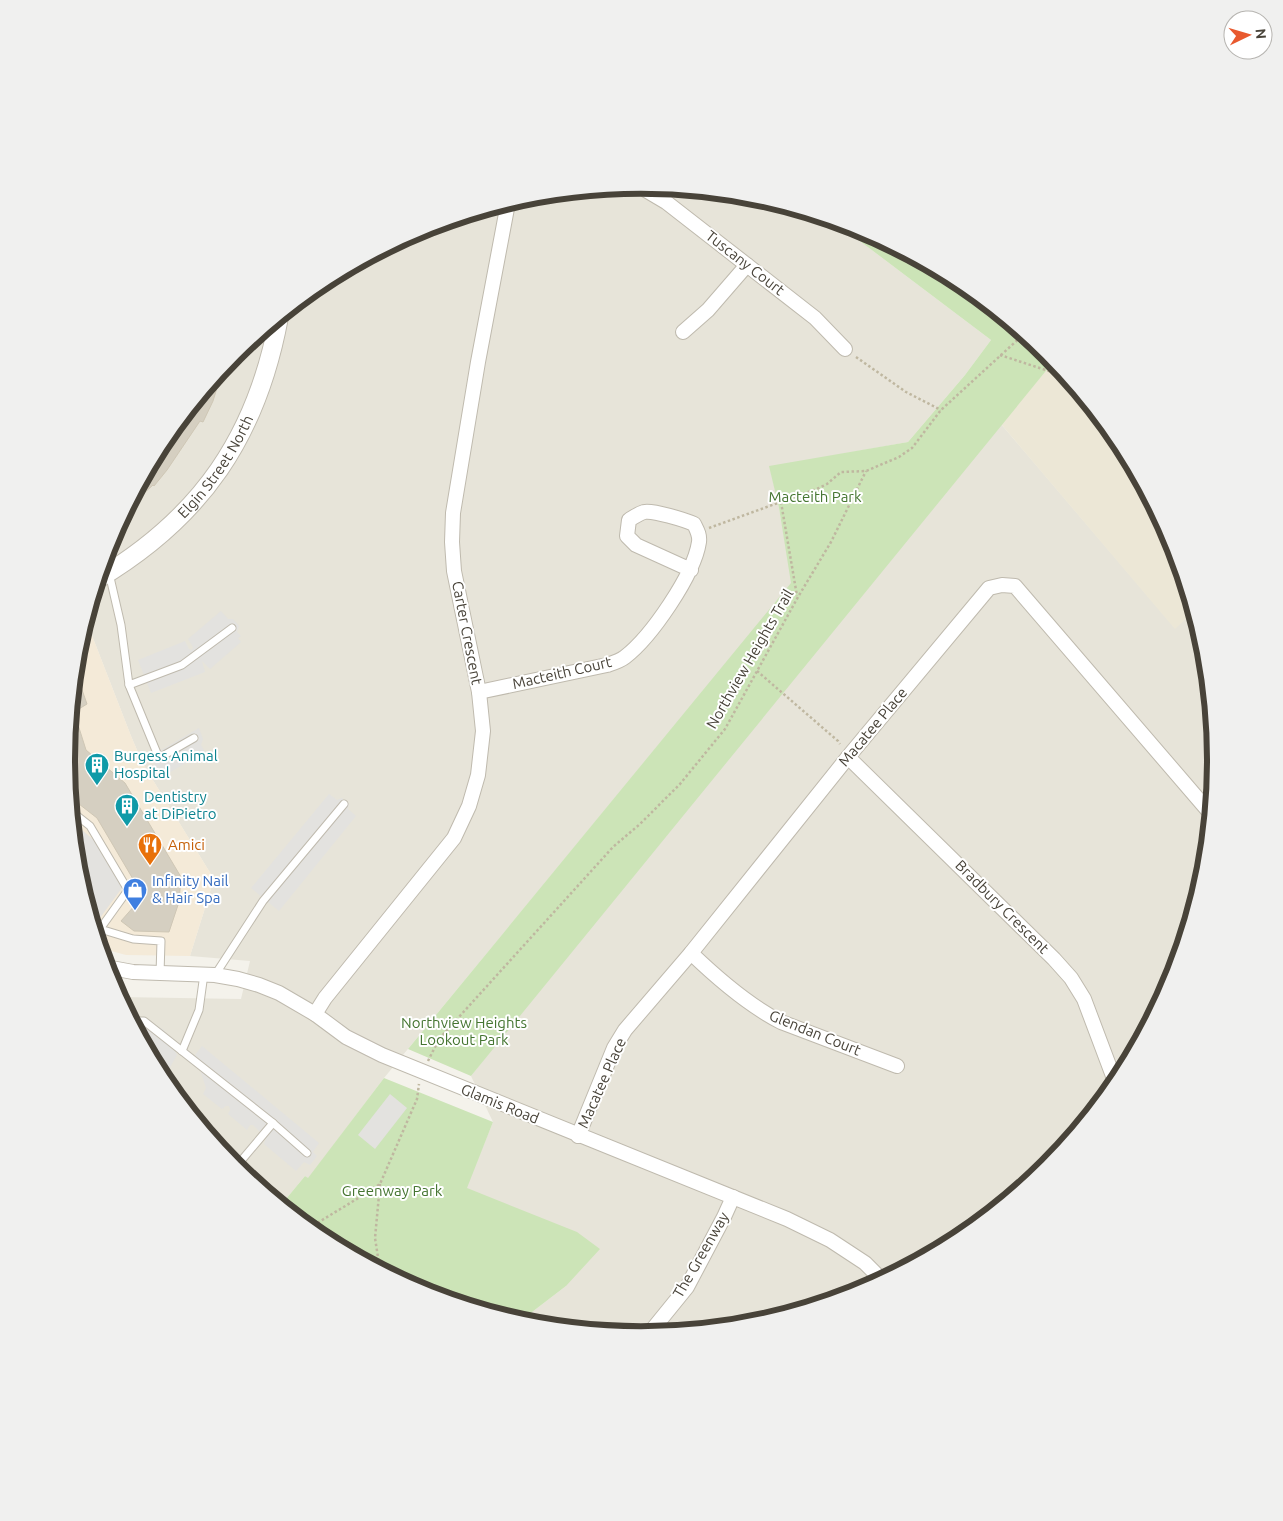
<svg xmlns="http://www.w3.org/2000/svg" width="1283" height="1521" viewBox="0 0 1283 1521" font-family="Ubuntu,sans-serif">
	<rect width="100%" height="100%" fill="#f4f2eb"/>
	<g fill="#e7e4d9">
		<polygon points="642,185 754,196 832,220 991,340 965,375 908,442 770,467 779,508 792,583 384,1078 308,1179 305,1176 281,1205 235,1167 163,1080 119,997 241,999 250,961 190,956 214,879 143,764 131,736 86,620 110,540 163,441 235,354 322,282 422,229 530,196"/>
		<polygon points="1001,424 1175,628 1194,611 1206,649 1217,760 1206,873 1173,981 1120,1080 1048,1167 961,1239 861,1292 753,1325 641,1336 529,1325 519,1322 566,1286 466,1188 493,1122 471,1076 643,855"/>
	</g>
	<polygon fill="#f4ead8" points="86,620 131,736 143,764 214,879 190,956 126,955 100,948 77,872 66,760 77,648"/>
	<polygon fill="#ece7d6" points="1054,361 1120,441 1173,541 1194,611 1175,629 1001,424"/>
	<g fill="#cce4b7">
		<polygon points="832,220 862,229 961,282 1048,354 1054,361 471,1076 408,1049 791,583 779,508 769,466 908,442 965,375 991,340"/>
		<polygon points="384,1078 493,1122 467,1188 577,1232 600,1249 566,1286 519,1322 421,1292 322,1239 281,1205 305,1176 308,1178"/>
	</g>
	<g fill="#e3e2df">
		<polygon points="221,611 228,619 233,619 239,626 237,632 241,636 238,638 241,642 210,669 202,661 205,672 151,693 138,660 185,641 189,649 192,650 193,647 188,639"/>
		<polygon points="199,728 203,739 201,745 205,752 160,778 151,756"/>
		<polygon points="329,794 337,800 342,798 349,805 348,809 356,816 279,911 251,888"/>
		<polygon points="72,822 94,840 122,888 94,926 77,872"/>
		<polygon points="147,1019 164,1030 177,1055 169,1069 146,1049 137,1032"/>
		<polygon points="202,1046 319,1143 313,1152 317,1156 310,1165 304,1162 296,1171 264,1144 266,1138 253,1125 250,1125 247,1130 228,1114 230,1110 229,1106 226,1106 222,1109 203,1094 206,1088 195,1055"/>
		<polygon points="390,1094 407,1108 375,1149 358,1135"/>
	</g>
	<g fill="#d5cfc1" stroke="#cfc7b5">
		<polygon points="223,368 213,401 203,422 200,421 167,470 154,486 153,485 130,506 129,505 163,441"/>
		<polygon points="75,670 87,704 74,712 86,750 125,783 181,877 179,902 169,932 134,931 121,921 143,896 97,818 70,797 66,760"/>
	</g>
	<g fill="none" stroke-linecap="round" stroke-linejoin="round">
		<defs>
			<g id="service">
				<polyline points="109,573 121,625 129,685 182,665 232,628"/>
				<polyline points="129,685 159,758 194,738"/>
				<polyline points="71,811 90,826 128,890 100,929 133,939 161,941 160,974"/>
				<polyline points="215,975 263,901 344,804"/>
				<polyline points="132,1021 144,1021 273,1123 307,1153"/>
				<polyline points="182,1051 199,1010 204,974"/>
				<polyline points="235,1168 273,1123"/>
			</g>
			<g id="minor">
				<polyline points="639,186 666,202 815,318 845,349"/>
				<polyline points="683,332 708,310 747,265"/>
				<path d="M 479,692 L 607,665 C 613,663 620,661 625,657 C 651,637 694,575 699,542 C 700,535 697,530 694,524 C 685,520 653,510 644,512 C 638,514 634,517 629,520 L 627,536 L 636,545 L 691,570"/>
				<polyline points="848,757 1054,959 1071,978 1084,999 1116,1084"/>
				<path d="M 691,953 C 718,979 748,1005 781,1022 L 897,1066"/>
				<polyline points="106,967 133,972 215,975 238,979 259,985 279,993 315,1014 346,1037 382,1055 787,1219 830,1240 865,1263 883,1281"/>
				<polyline points="315,1014 325,998 454,838 469,806 478,775 483,731 479,692 454,571 452,542 453,513 478,362 508,203"/>
				<polyline points="578,1136 614,1048 625,1030 691,953 848,757 989,588 1002,585 1015,586 1211,814"/>
				<polyline points="648,1335 687,1287 724,1217 733,1197"/>
			</g>
			<g id="tertiary">
				<path id="s1" d="M 98,579 C 202,517 257,436 279,317"/>
			</g>
		</defs>
		<use href="#service" stroke="#bfbaae" stroke-width="9"/>
		<use href="#minor" stroke="#bfbaae" stroke-width="16"/>
		<use href="#tertiary" stroke="#bfbaae" stroke-width="20"/>
		<g stroke="#bfb7a0" stroke-width="2.5" stroke-dasharray="2.5 2.5" stroke-linecap="butt">
			<polyline points="1000,355 1067,377"/>
			<polyline points="856,357 906,392 941,410"/>
			<polyline points="781,502 797,596"/>
			<polyline points="709,528 819,488 827,484 841,472 866,471 899,457 912,448 941,410 1024,334"/>
			<polyline points="757,671 838,741 840,744"/>
			<polyline points="428,1061 439,1039 613,847 640,824 680,784 725,729 798,597 831,542 866,471"/>
			<polyline points="380,1184 375,1238 380,1270"/>
			<polyline points="309,1228 365,1194 380,1184 417,1099 419,1084"/>
		</g>
		<use href="#service" stroke="#fff" stroke-width="7"/>
		<use href="#minor" stroke="#fff" stroke-width="14"/>
		<use href="#tertiary" stroke="#fff" stroke-width="18"/>
	</g>
	<defs>
		<symbol id="building-pin" viewBox="-11 -11 22 30"><path d="M0 17L-7.5 6A9.5 9.5 0 1 1 7.5 6Z" fill="#0f9aa8" stroke="#fff"/><path d="M-4-6H4V6H1V3H-1V6H-4ZM-2.5-4.3h1.7v1.8h-1.7ZM.8-4.3h1.7v1.8H.8ZM-2.5-1h1.7V.8h-1.7ZM.8-1h1.7V.8H.8Z" fill="#fff"/></symbol>
		<symbol id="restaurant-pin" viewBox="-11 -11 22 30"><path d="M0 17L-7.5 6A9.5 9.5 0 1 1 7.5 6Z" fill="#e8710a" stroke="#fff"/><path d="M-5-6h1v4h1v-4h1v4h1v-4h1v5L-1.5 .5V6h-2V.5L-5-1ZM5-6V6H3V1.5H1.5Q1.5-4 5-6Z" fill="#fff"/></symbol>
		<symbol id="shop-pin" viewBox="-11 -11 22 30"><path d="M0 17L-7.5 6A9.5 9.5 0 1 1 7.5 6Z" fill="#3f7fe0" stroke="#fff"/><path d="M-5-2.5h2.3a2.7 3.5 0 0 1 5.4 0H5L5.5 6h-11ZM-1.5-2.5h3a1.5 2.3 0 0 0-3 0Z" fill="#fff"/></symbol>
	</defs>
	<g fill-rule="evenodd">
		<use href="#building-pin" x="83" y="751" width="28" height="38"/>
		<use href="#building-pin" x="113" y="792" width="28" height="38"/>
		<use href="#restaurant-pin" x="136" y="831" width="28" height="38"/>
		<use href="#shop-pin" x="121" y="876" width="28" height="38"/>
	</g>
	<g text-anchor="middle" stroke-width="4" stroke-linejoin="round" paint-order="stroke">
		<g font-size="15" fill="#484339" stroke="#fff">
			<text transform="translate(745 263) rotate(38)" y="5">Tuscany Court</text>
			<text dy="5" stroke="none"><textPath href="#s1" startOffset="165">Elgin Street North</textPath></text>
			<text transform="translate(467 633) rotate(79)" y="5">Carter Crescent</text>
			<text transform="translate(750 659) rotate(-60)" y="5">Northview Heights Trail</text>
			<text transform="translate(562 673) rotate(-13)" y="5">Macteith Court</text>
			<text transform="translate(873 727) rotate(-50)" y="5">Macatee Place</text>
			<text transform="translate(1002 907) rotate(45)" y="5">Bradbury Crescent</text>
			<text transform="translate(815 1033) rotate(22)" y="5">Glendan Court</text>
			<text transform="translate(602 1083) rotate(-66)" y="5">Macatee Place</text>
			<text transform="translate(500 1104) rotate(22)" y="5">Glamis Road</text>
			<text transform="translate(701 1255) rotate(-60)" y="5">The Greenway</text>
		</g>
		<g font-size="15" fill="#457531" stroke="#fff">
			<text x="815" y="502">Macteith Park</text>
			<text x="464" y="1028">Northview Heights<tspan x="464" dy="17">Lookout Park</tspan></text>
			<text x="392" y="1196">Greenway Park</text>
		</g>
		<g font-size="15" fill="#0d838f" stroke="#fff" text-anchor="start">
			<text x="114" y="761">Burgess Animal<tspan x="114" dy="17">Hospital</tspan></text>
			<text x="144" y="802">Dentistry<tspan x="144" dy="17">at DiPietro</tspan></text>
		</g>
		<g font-size="15" fill="#c56008" stroke="#fff" text-anchor="start">
			<text x="168" y="850">Amici</text>
		</g>
		<g font-size="15" fill="#366cbe" stroke="#fff" text-anchor="start">
			<text x="152" y="886">Infinity Nail<tspan x="152" dy="17">&amp; Hair Spa</tspan></text>
		</g>
	</g>
	<path d="M0 0H1283V1521H0ZM75 760a566 566 0 1 1 1132 0a566 566 0 1 1-1132 0Z" fill="#f0f0ef" fill-rule="evenodd"/>
	<path fill="none" stroke="#484339" stroke-width="6" d="M75 760a566 566 0 1 1 1132 0a566 566 0 1 1-1132 0Z"/>
	<g transform="translate(1248 35) rotate(85)"><circle r="24" fill="#ffffff" stroke="#b6b4b0"/>
	<path d="M0-4L9 19L0 12L-9 19Z" fill="#e8592e"/>
	<text y="-8" font-size="14" font-weight="bold" text-anchor="middle" fill="#484339">N</text>
	</g>
</svg>
